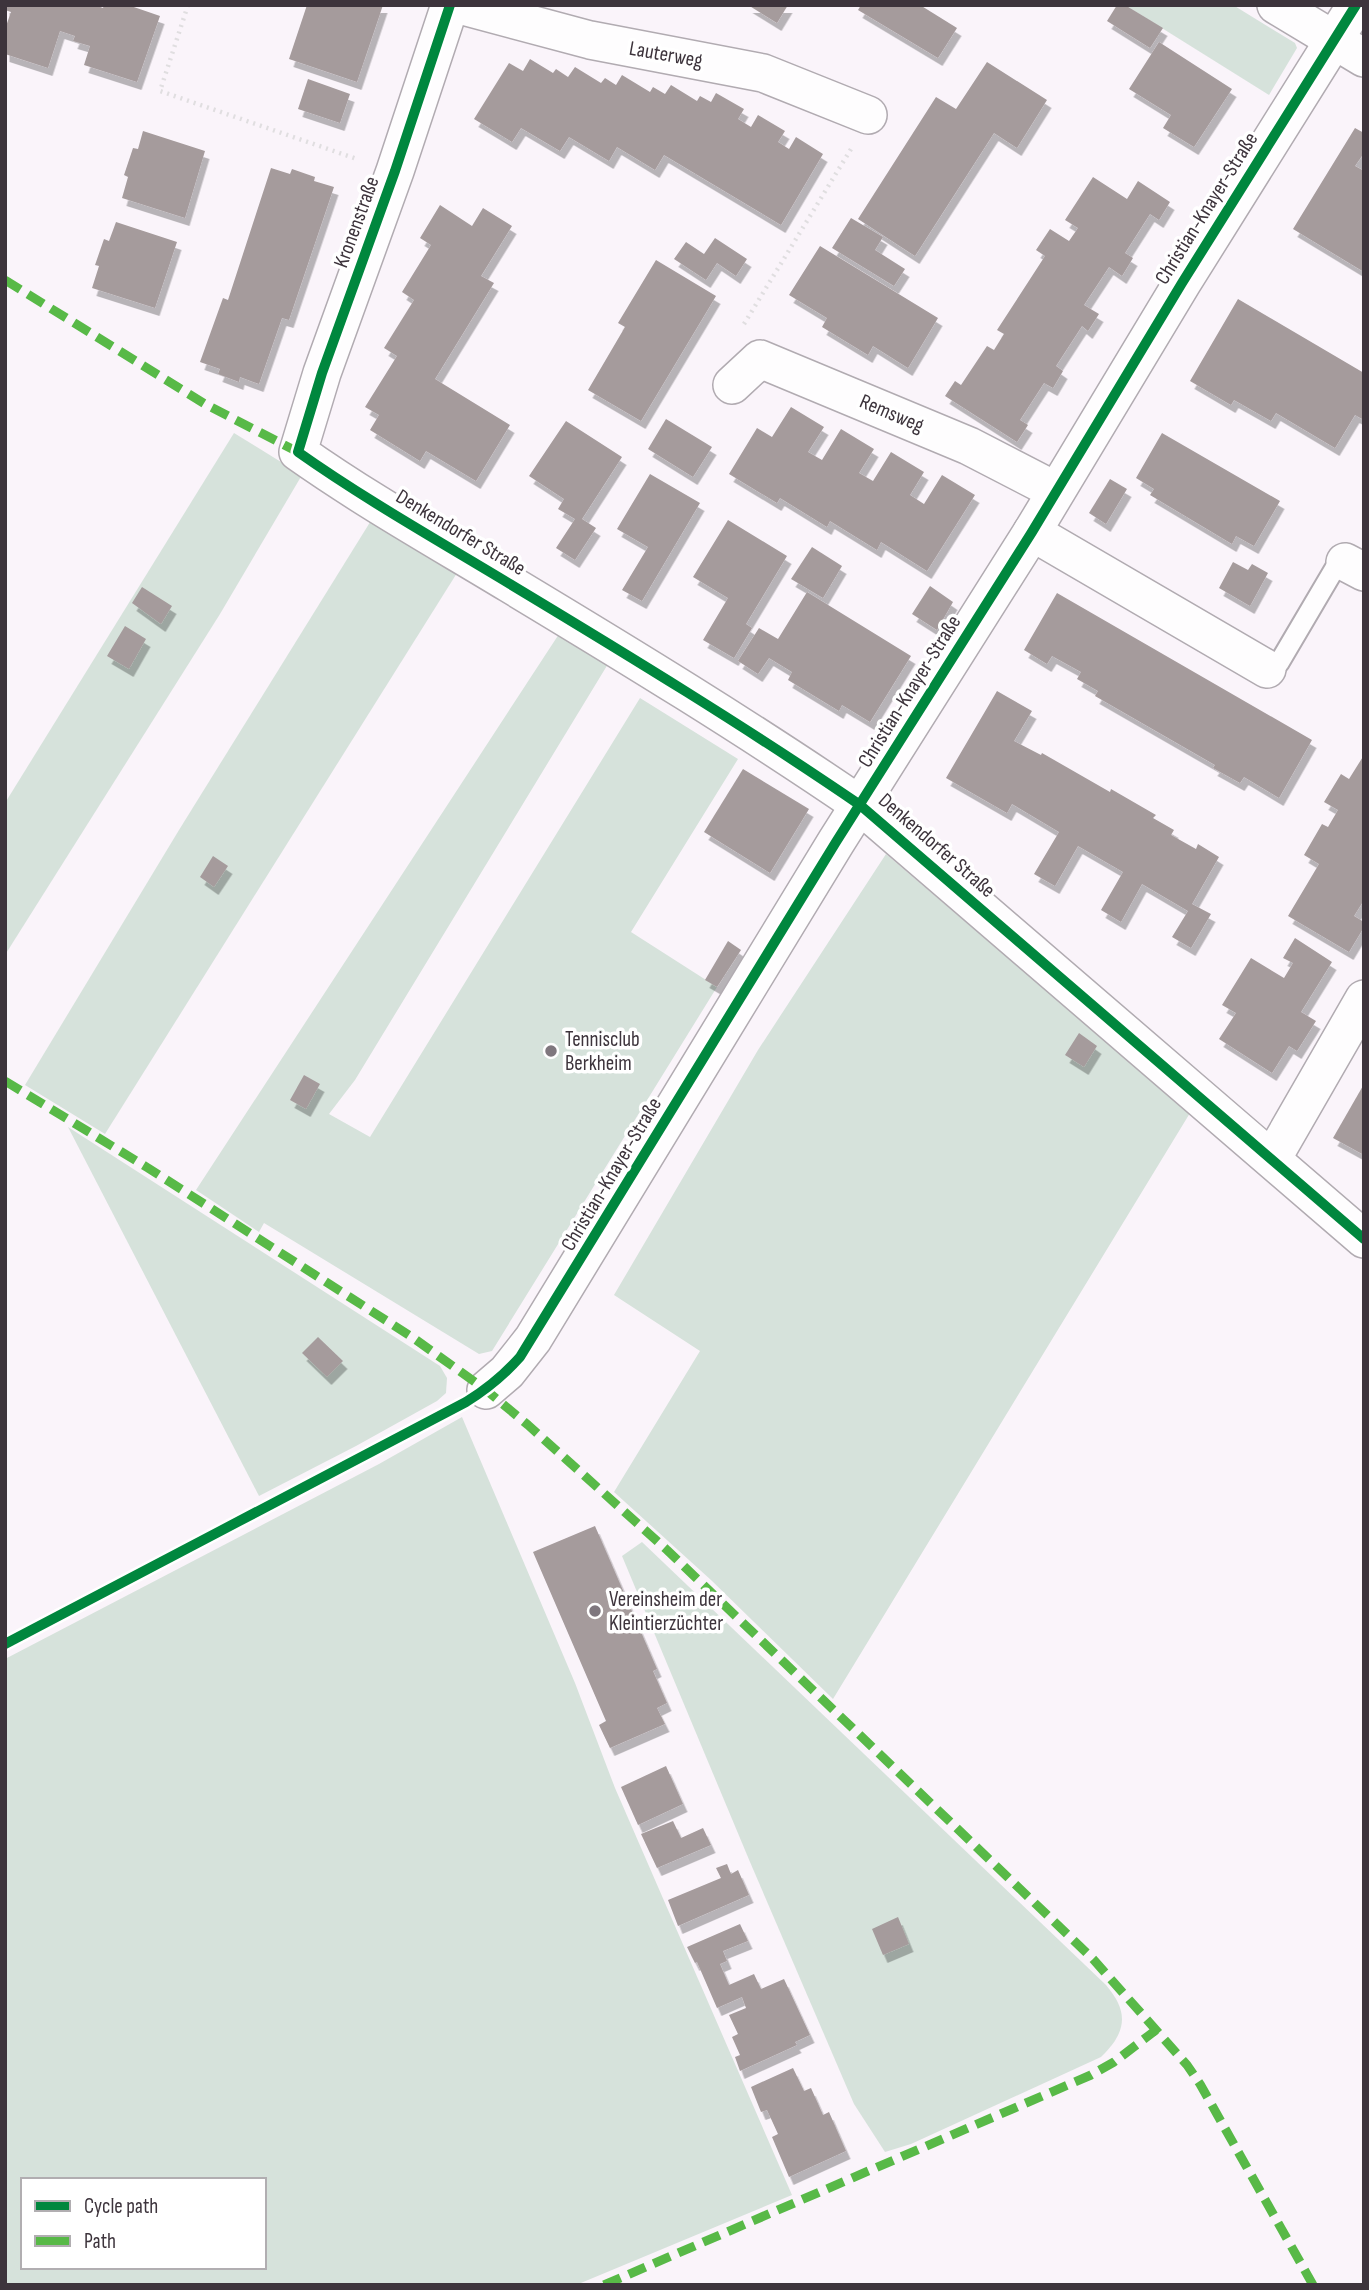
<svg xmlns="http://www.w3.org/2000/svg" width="1369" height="2290" viewBox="0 0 1369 2290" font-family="'Sofia Sans Condensed',sans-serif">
	<defs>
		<filter id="shadow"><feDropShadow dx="4.5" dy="8" stdDeviation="0" flood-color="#0004"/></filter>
	</defs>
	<rect width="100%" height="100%" fill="#faf4fa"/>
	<g fill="#d6e2db" fill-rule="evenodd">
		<polygon points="1125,5 1233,5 1295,43 1297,48 1269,95"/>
		<polygon points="234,433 302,475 220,614 5,955 5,803"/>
		<polygon points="372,519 457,573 105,1134 25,1085 179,830"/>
		<polygon points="559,634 608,664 355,1080 329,1114 370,1137 640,698 738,759 631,932 717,987 492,1351 479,1354 264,1223 259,1232 196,1190"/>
		<polygon points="886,854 1190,1113 833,1699 711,1580 614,1492 700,1351 614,1295 758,1050"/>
		<polygon points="68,1127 440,1366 447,1378 446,1393 437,1401 356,1446 259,1496"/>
		<path d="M 462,1417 L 575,1683 L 615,1788 L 792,2195 L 576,2285 L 5,2285 L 5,1659 L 379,1464 ZM 23,2180 L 264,2180 L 264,2267 L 23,2267 Z"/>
		<path d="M 642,1542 L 1106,1985 C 1129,2012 1127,2032 1101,2057 L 911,2144 L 885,2152 L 854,2104 L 750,1862 L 622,1556 Z"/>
	</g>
	<g fill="#a59b9c" filter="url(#shadow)">
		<polygon points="5,5 95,5 103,8 104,5 128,5 160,16 137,82 84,65 90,46 73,41 75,36 60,31 48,68 5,54 5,29 11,12 5,10"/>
		<polygon points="307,5 383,5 357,82 289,59"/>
		<polygon points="748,5 788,5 777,23"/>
		<polygon points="861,5 920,5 957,28 938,58 858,10"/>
		<polygon points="1117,5 1125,5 1163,28 1150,48 1107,21"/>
		<polygon points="1159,42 1232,89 1194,147 1163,128 1171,115 1129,89"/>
		<polygon points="530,59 553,73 556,69 568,77 575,67 601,83 605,78 616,85 622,75 650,92 653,87 665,94 671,85 697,101 700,96 711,102 716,93 744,109 738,119 751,127 758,115 785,131 778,142 789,149 796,137 823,154 781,225 664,155 655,170 617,147 609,161 569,137 560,151 521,128 512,142 474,119 509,63 523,71"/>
		<polygon points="987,62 1047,100 1017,148 994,133 915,256 858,219 936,97 956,109"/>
		<polygon points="308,79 350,94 340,123 298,109"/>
		<polygon points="1355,128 1364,133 1364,153 1355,166 1364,171 1364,272 1293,229"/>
		<polygon points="143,131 205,151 185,218 122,198 128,177 124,175 133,148 138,149"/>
		<polygon points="271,168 290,174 292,169 315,177 314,181 334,187 289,320 282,318 259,384 240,377 239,382 218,374 220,369 200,362 223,298 228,300"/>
		<polygon points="1093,177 1127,199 1138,181 1170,202 1159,220 1150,214 1125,253 1133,258 1122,276 1109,267 1084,305 1099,314 1088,331 1082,326 1056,366 1063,371 1053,388 1044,383 1020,420 1028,425 1017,442 945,396 955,381 961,385 987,346 994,350 1004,334 997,330 1045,256 1036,250 1050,229 1069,241 1078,228 1065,220"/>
		<polygon points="440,205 472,226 483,208 512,226 481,276 494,283 435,379 510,425 476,481 426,451 420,461 370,430 379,415 365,407 397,356 384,348 414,300 402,292 431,245 420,238"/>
		<polygon points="851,218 883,237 875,250 905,269 894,286 832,248"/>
		<polygon points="116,222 177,242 155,308 92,288 99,266 95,265 104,239 109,241"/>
		<polygon points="715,238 747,259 736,276 717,263 706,280 674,259 686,242 704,254"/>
		<polygon points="820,246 938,318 908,368 873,346 868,355 822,327 827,318 789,295"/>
		<polygon points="656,260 716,296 641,421 588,390 625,327 618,323"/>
		<polygon points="1238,299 1364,373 1364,420 1355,415 1335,448 1276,413 1271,421 1234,400 1231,405 1190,381"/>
		<polygon points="791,407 824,427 808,452 822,460 841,429 874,449 859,473 873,481 891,452 924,472 910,495 924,504 942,475 975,495 927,571 881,542 877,550 830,521 827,527 780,498 777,503 729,474 757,428 772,437"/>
		<polygon points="666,419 712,447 693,477 648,449"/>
		<polygon points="566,421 622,457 582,519 596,528 575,560 556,548 575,519 558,509 564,499 529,476"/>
		<polygon points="1162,433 1280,501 1254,546 1236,536 1232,544 1150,495 1154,489 1136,478"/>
		<polygon points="650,474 700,503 642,601 622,590 648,547 617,529"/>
		<polygon points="1110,479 1127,489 1106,524 1089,513"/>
		<polygon points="728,520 787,556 746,624 752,628 734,658 703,640 728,598 693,577"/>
		<polygon points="812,547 842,566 823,598 791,579"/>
		<polygon points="1233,562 1248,570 1252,564 1268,573 1250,606 1219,588"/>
		<polygon points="930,586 953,602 937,630 912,614"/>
		<polygon points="142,587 172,606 161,624 132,603"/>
		<polygon points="807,592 911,656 870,722 842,705 839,711 788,680 792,672 769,658 758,674 738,661 759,628 778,639"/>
		<polygon points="1057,593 1312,740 1279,798 1244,777 1240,783 1213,768 1215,765 1095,696 1098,691 1077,679 1081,672 1052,656 1047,664 1024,650"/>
		<polygon points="125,626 146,639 129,669 107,656"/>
		<polygon points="997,691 1032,711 1014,741 1041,755 1042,753 1110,792 1111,789 1156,815 1153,818 1174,830 1171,835 1196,849 1198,844 1219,857 1192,904 1211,914 1191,948 1172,937 1188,911 1142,884 1121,922 1101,910 1123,872 1078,846 1055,886 1034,874 1059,832 1012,804 1007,813 946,778"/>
		<polygon points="1364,755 1364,900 1354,916 1364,922 1364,927 1349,952 1288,916 1319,864 1304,855 1322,824 1328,827 1338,810 1324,802 1341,774 1349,779"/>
		<polygon points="743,769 809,809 770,873 704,832"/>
		<polygon points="213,856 228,866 214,887 200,877"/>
		<polygon points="1295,938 1332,962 1301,1012 1316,1021 1297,1051 1289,1046 1272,1073 1219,1039 1236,1013 1222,1005 1251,958 1284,978 1293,963 1283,958"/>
		<polygon points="728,941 741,950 717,987 705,980"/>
		<polygon points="1079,1033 1097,1046 1084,1067 1065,1055"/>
		<polygon points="304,1075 320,1084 306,1109 290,1100"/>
		<polygon points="1364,1084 1364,1155 1333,1138"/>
		<polygon points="318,1337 343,1361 327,1377 302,1353"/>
		<polygon points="595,1526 657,1669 653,1671 667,1703 657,1708 665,1724 610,1748 599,1725 606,1721 533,1552"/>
		<polygon points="666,1766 683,1804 638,1825 621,1787"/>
		<polygon points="673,1821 681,1838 703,1828 711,1845 657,1868 641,1834"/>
		<polygon points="727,1864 731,1874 738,1870 749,1895 678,1926 668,1900 721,1878 716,1868"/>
		<polygon points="898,1917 909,1944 883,1955 872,1929"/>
		<polygon points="740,1924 748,1941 723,1951 727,1961 720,1964 729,1985 754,1974 761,1989 784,1979 810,2035 795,2042 797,2045 740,2071 735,2057 740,2055 732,2037 738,2034 729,2015 746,2008 742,1997 717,2008 697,1962 695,1963 687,1947"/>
		<polygon points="793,2068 804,2091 811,2088 823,2115 829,2112 846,2151 789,2177 772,2137 778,2134 767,2110 761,2112 751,2087"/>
	</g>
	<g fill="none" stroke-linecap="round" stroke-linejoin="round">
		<defs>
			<polyline id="lane" points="1267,669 1279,663 1335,568 1345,562"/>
			<g id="street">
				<path d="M 450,5 L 395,171 L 322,373 L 298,452 C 366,500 439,541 510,584 C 628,655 746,727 860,805 L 1364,1239"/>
				<polyline points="459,5 590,40 763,73 868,115"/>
				<polyline points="1276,5 1364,58"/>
				<polyline points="732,385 760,359 969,446 1056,491"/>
				<polyline points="1032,532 1267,669"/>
				<polyline points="1345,562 1364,572"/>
				<polyline points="1272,1159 1364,999"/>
				<polyline points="486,1390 507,1372 533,1339 836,842 1032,532 1182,283 1356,5"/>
			</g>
		</defs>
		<use href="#lane" stroke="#b1abb1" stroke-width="23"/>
		<use href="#street" stroke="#b1abb1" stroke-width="40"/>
		<g stroke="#e0dee0" stroke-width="4.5" stroke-dasharray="2 5" stroke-linecap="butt">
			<polyline points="188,5 160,91 357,159"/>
			<polyline points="744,324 851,149"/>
		</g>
		<use href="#lane" stroke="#fefdfe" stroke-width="19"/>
		<use href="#street" stroke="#fefdfe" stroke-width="37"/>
		<g stroke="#58b947" stroke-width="9" stroke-dasharray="18 9" stroke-linecap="butt">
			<polyline points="5,280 205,404 298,452"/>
			<polyline points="5,1081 148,1168 412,1337 486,1390 528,1425 667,1550 1093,1959 1187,2065 1200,2084 1313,2285"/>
			<polyline points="604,2285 1091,2075 1114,2062 1156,2030"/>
		</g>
		<defs>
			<g id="cycleway">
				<path d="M 450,5 L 395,171 L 322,373 L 298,452 C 366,500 439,541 510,584 C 628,655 746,727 860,805 L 1364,1239"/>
				<path d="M 5,1644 L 466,1402 C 487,1389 504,1375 520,1357 L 836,842 L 1032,532 L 1182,283 L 1356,5"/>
			</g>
		</defs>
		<use href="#cycleway" stroke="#fff" stroke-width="15"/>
		<use href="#cycleway" stroke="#00873e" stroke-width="10"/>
	</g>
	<g fill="#7f777e" stroke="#fff" stroke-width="2.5">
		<circle cx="551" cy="1051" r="7"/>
		<circle cx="595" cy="1611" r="7"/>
	</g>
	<g text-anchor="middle" stroke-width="7" stroke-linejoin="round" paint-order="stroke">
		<g font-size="21" fill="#3d343c" stroke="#fff">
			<text transform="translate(666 54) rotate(10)" y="7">Lauterweg</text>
			<text transform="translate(1206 208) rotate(-58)" y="7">Christian-Knayer-Straße</text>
			<text transform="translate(356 222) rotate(-70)" y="7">Kronenstraße</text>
			<text transform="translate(892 413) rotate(23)" y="7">Remsweg</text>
			<text transform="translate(461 532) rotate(31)" y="7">Denkendorfer Straße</text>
			<text transform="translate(909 691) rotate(-58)" y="7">Christian-Knayer-Straße</text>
			<text transform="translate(937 845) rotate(41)" y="7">Denkendorfer Straße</text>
			<text transform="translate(611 1174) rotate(-59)" y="7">Christian-Knayer-Straße</text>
		</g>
		<g font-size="21" fill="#3d343c" stroke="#fff" text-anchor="start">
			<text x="565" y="1046">Tennisclub<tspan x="565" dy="24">Berkheim</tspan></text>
			<text x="609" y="1606">Vereinsheim der<tspan x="609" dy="24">Kleintierzüchter</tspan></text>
		</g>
	</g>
	<rect width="1369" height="2290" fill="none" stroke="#3d343c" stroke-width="14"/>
	<rect x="21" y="2178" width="245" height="91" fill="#ffffff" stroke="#b1aeb1" stroke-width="2"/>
	<rect x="35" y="2201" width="35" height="10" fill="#00873e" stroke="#b1aeb1" stroke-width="2"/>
	<text x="84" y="2213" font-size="21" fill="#3d343c">Cycle path</text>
	<rect x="35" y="2236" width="35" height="10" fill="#58b947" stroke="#b1aeb1" stroke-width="2"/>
	<text x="84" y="2248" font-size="21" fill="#3d343c">Path</text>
</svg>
